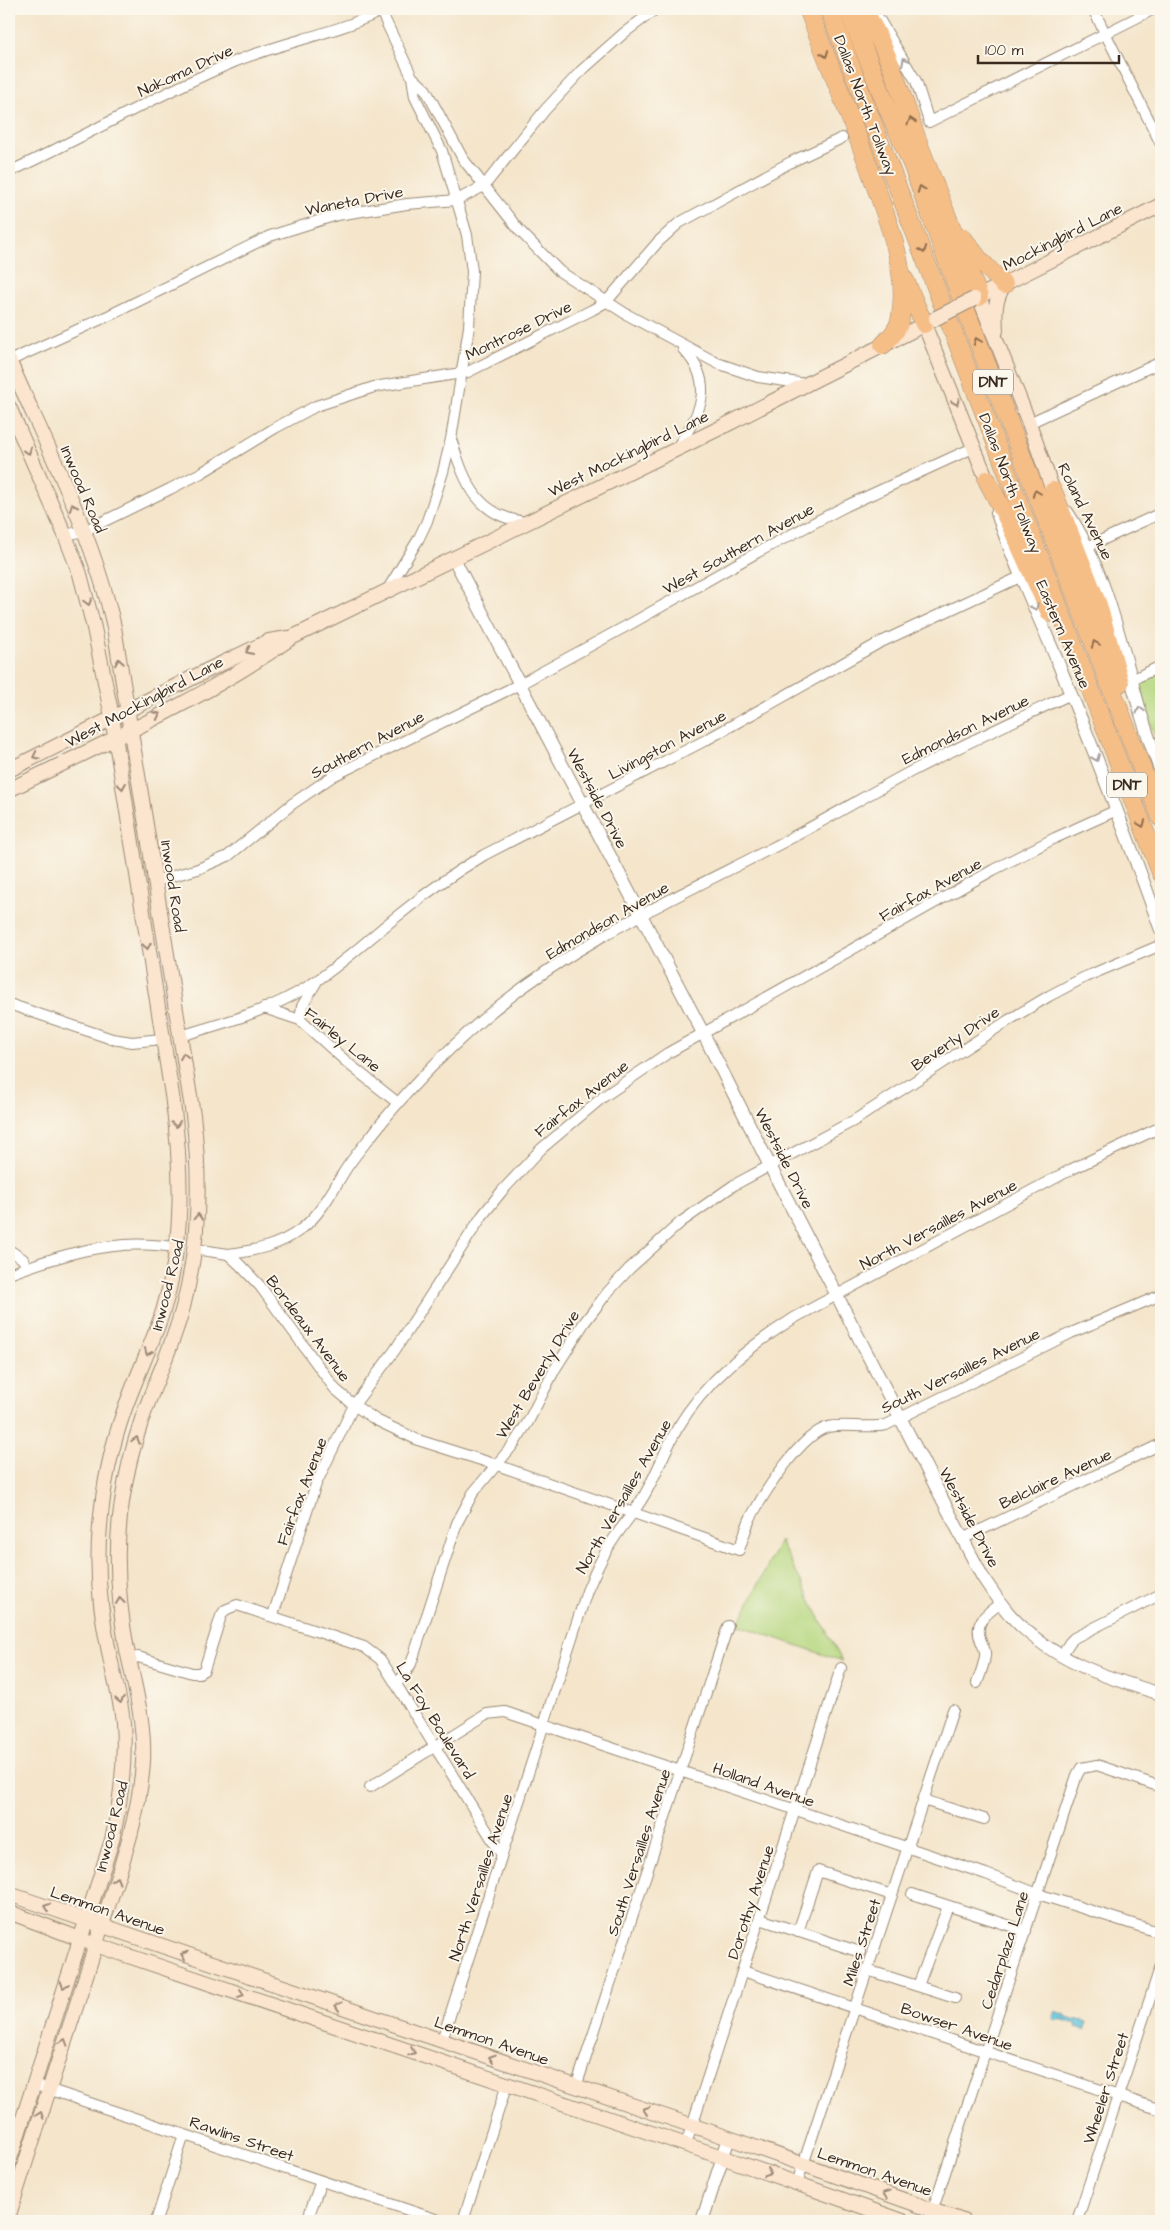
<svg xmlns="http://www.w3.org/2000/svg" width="1170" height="2230" viewBox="0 0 1170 2230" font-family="'Architects Daughter',sans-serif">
	<rect width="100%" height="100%" fill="#fbf7ec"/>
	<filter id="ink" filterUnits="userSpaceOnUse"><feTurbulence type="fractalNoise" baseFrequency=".02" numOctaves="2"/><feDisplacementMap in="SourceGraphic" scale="10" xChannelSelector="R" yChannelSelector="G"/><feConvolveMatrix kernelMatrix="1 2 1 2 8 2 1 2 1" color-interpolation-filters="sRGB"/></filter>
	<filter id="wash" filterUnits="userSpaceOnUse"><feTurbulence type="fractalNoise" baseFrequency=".0096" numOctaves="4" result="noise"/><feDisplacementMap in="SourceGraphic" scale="20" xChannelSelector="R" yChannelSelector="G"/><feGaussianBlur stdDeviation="1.12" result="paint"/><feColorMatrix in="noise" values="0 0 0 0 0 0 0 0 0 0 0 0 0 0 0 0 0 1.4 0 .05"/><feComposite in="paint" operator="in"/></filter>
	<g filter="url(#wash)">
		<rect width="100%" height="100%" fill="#f4e5cb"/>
		<g fill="#b5d77f" stroke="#78804e">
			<polygon points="1161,673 1161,756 1139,686 1142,681"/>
			<polygon points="780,1541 842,1661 738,1625"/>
		</g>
		<polygon fill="#61c5df" stroke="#4e787e" points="1056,2011 1066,2015 1066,2017 1087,2022 1084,2030 1076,2027 1077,2024 1060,2019 1059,2021 1053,2019"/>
	</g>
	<g filter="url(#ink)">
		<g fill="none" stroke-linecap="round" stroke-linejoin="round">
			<defs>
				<g id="minor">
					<polyline points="380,9 412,77 415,97 442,151 467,235 472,271 469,327 451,439 443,472 427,521 418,540 386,592"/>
					<polyline points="873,9 916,81 929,122 1154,9"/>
					<polyline points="1093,9 1161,144"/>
					<polyline points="412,77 426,90 463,159 519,230 559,271 626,314 717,363 758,377 806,384"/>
					<path d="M 9,172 C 85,137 157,94 234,62 C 282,42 335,34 381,11"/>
					<polyline points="9,361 110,315 270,236 337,215 407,204 457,200 484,186 545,110 581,71 624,33 656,9"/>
					<polyline points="1029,423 1161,362"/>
					<path d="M 452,442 C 465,483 478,518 528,522"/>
					<path d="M 676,449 C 700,414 717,384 683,349"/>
					<polyline points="65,535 84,531 170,489 201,473 275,428 316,406 374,387 468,372 592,310 606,302 658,242 679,223 791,162 842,138"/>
					<polyline points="1087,547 1161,513"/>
					<polyline points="1131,680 1161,666"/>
					<polyline points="155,881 198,869 228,856 292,804 333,776 520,684 632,623 758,552 846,506 975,447"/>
					<polyline points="9,1004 112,1039 132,1042 162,1039"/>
					<polyline points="264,1008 300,1020 350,1065 398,1103"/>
					<polyline points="300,1020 302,1006 316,983"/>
					<path d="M 180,1036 C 224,1023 269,1011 307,987 C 341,966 369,938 400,914 C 427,892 454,873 484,855 L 706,740 L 879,643 L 1020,577"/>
					<path d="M 195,1249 L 228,1254 L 239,1264 L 260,1286 L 335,1389 L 354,1405 L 376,1420 L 418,1440 L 497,1465 L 739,1550 C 743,1539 746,1527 751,1517 C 764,1493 801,1434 828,1427 C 843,1423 866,1429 886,1425 L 1071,1333 L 1161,1295"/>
					<polyline points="9,1250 23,1259 26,1267"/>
					<path d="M 228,1254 C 254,1251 279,1246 300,1230 C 320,1215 331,1193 344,1172 C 352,1159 362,1147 372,1135 C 404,1093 443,1054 483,1019 C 568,946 672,899 772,848 C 819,824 865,796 912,771 C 964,744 1018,719 1071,694"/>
					<path d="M 9,1274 C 42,1262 79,1249 114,1246 C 135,1243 156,1245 177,1247"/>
					<polyline points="962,1539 1161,1444"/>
					<polyline points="273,1615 316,1484 354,1405 395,1350 482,1216 502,1191 541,1149 603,1097 668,1053 993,870 1055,838 1117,810"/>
					<polyline points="1061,1656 1070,1642 1074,1638 1161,1594"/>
					<polyline points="129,1659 138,1657 192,1673 199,1673 204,1670 221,1616 225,1610 237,1605 364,1647 380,1659 386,1668 502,1855"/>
					<polyline points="396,1683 403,1677 411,1664 457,1523 473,1493 513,1445 528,1422 555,1369 584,1323 607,1293 629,1269 681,1222 734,1185 855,1120 1009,1020 1049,996 1085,977 1161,945"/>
					<path d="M 977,1683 C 980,1675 984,1665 985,1656 C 986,1650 983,1646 981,1641 C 973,1622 987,1613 1001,1603"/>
					<polyline points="370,1787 487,1714 505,1712 986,1874 1038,1894 1161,1933"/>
					<polyline points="923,1800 984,1819"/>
					<polyline points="912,1894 1026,1931"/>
					<polyline points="760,1919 860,1952"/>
					<polyline points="798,1932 818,1871 892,1895"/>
					<polyline points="867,1970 955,1998"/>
					<polyline points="743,1971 1161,2110"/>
					<polyline points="918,1986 948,1906"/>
					<path d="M 442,2040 L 587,1591 C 595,1572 603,1554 615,1537 C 625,1522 637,1509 645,1494 C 657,1473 665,1450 677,1429 C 705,1381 749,1347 794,1318 L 1072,1169 L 1161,1127"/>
					<polyline points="33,2084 441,2221"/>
					<polyline points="576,2087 728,1626"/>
					<polyline points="686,2144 841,1668"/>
					<polyline points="797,2183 953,1710"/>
					<polyline points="156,2221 184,2135"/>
					<polyline points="307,2221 321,2181"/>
					<polyline points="463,2221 507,2084"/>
					<polyline points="929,2221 1077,1775 1081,1768 1097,1765 1161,1787"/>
					<polyline points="1077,2221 1161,1965"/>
				</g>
				<g id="tertiary">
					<path d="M 1067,512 C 1107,572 1121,646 1141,714 C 1147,734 1154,753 1161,772"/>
					<path d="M 997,513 C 1014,565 1038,614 1059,665 C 1095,752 1129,841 1161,930"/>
					<path d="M 454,559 L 703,1033 L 770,1166 L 982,1576 C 991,1589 1000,1604 1011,1616 C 1053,1661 1104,1677 1161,1694"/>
					<polyline points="702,2221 729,2138"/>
				</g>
				<g id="secondary">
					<polyline points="979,297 1029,423 1053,491"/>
					<polyline points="974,299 1161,205"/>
					<polyline points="924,324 987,480"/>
					<path d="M 996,331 C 995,311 994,302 1004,285"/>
					<path d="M 9,360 C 47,447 93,534 114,627 L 193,1115 C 201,1180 200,1243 183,1307 C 173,1345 155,1382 142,1419 C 133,1446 126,1474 122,1502 C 114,1551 118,1601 127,1650 C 135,1688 145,1723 143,1762 C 139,1825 114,1884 96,1944 C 68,2034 37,2124 9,2215"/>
					<path d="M 9,407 L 65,535 L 80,574 L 94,628 L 112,717 L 172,1095 C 182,1167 185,1240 163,1311 C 152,1345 136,1377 124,1411 C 111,1448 103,1487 100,1526 C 96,1568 100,1611 109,1652 C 113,1675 121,1699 123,1723 C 126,1764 121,1801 112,1840 L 9,2162"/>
					<polyline points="9,770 208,670 269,641 288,638"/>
					<path d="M 9,790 C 104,743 204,699 291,638 L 720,428 L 933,320"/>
					<polyline points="9,1894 729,2138 963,2221"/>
					<polyline points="9,1912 96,1945 722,2157 903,2221"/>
				</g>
				<g id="motorway">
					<path d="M 808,9 C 829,65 852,120 872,176 C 887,220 910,272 900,320 C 898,330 890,338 883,345"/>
					<path d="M 829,9 C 942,296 1048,586 1161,873"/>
					<polyline points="848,9 887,107 913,167 949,266 1161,818"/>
					<path d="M 863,9 C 890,52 902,99 920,147 C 939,197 960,247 979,297"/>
					<polyline points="963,238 979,259 1004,285"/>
					<polyline points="905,280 924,324"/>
					<polyline points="987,480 1010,524 1050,613"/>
					<polyline points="1053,491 1098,605 1120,683"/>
				</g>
			</defs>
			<use href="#minor" stroke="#988874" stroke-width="12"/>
			<use href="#tertiary" stroke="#988874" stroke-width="14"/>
			<use href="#secondary" stroke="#988874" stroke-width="16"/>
			<use href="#motorway" stroke="#988874" stroke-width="19"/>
			<use href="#minor" stroke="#fff" stroke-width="10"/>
			<use href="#tertiary" stroke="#fff" stroke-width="12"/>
			<use href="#secondary" stroke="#fbe5cf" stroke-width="14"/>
			<use href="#motorway" stroke="#f6be87" stroke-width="18"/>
			<defs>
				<polyline id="secondary-bridge" points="936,318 974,299"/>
			</defs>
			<use href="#secondary-bridge" stroke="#988874" stroke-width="16" stroke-linecap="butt"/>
			<use href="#secondary-bridge" stroke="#fbe5cf" stroke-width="14"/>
		</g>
		<defs><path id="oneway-chevron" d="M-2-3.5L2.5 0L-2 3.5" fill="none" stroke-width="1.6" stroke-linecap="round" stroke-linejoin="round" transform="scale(1.25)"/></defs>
		<g stroke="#8f6d4d">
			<use href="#oneway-chevron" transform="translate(825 54) rotate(69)"/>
			<use href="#oneway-chevron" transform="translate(911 121) rotate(-107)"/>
			<use href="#oneway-chevron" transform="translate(921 189) rotate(-110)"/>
			<use href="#oneway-chevron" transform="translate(923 250) rotate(68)"/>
			<use href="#oneway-chevron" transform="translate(977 341) rotate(-111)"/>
			<use href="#oneway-chevron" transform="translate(1036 493) rotate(-111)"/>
			<use href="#oneway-chevron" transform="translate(1095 644) rotate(-111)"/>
			<use href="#oneway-chevron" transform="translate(1142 824) rotate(69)"/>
		</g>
		<g stroke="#a79f9a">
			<use href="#oneway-chevron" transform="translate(905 61) rotate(-118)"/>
			<use href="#oneway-chevron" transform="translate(1035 607) rotate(65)"/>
			<use href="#oneway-chevron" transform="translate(1140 710) rotate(-106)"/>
			<use href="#oneway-chevron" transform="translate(1096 758) rotate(68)"/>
		</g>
		<g stroke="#9b8876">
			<use href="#oneway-chevron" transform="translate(956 402) rotate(67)"/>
			<use href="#oneway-chevron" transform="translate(28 451) rotate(66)"/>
			<use href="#oneway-chevron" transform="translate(73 507) rotate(-114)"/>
			<use href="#oneway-chevron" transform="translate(88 602) rotate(75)"/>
			<use href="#oneway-chevron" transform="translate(249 651) rotate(155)"/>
			<use href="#oneway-chevron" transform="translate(119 662) rotate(-99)"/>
			<use href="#oneway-chevron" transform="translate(157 715) rotate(-27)"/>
			<use href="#oneway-chevron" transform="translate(36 756) rotate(153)"/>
			<use href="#oneway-chevron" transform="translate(122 786) rotate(81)"/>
			<use href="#oneway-chevron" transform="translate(147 946) rotate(81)"/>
			<use href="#oneway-chevron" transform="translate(184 1056) rotate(-99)"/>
			<use href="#oneway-chevron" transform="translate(176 1124) rotate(82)"/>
			<use href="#oneway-chevron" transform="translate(198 1217) rotate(-88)"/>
			<use href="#oneway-chevron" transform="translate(148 1352) rotate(112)"/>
			<use href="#oneway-chevron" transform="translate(136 1440) rotate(-74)"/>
			<use href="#oneway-chevron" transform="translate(120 1601) rotate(-96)"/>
			<use href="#oneway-chevron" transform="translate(120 1700) rotate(79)"/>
			<use href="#oneway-chevron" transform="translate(116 1880) rotate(-73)"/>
			<use href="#oneway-chevron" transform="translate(47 1907) rotate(-161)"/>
			<use href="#oneway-chevron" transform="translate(184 1955) rotate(-161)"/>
			<use href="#oneway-chevron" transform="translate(64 1985) rotate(108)"/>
			<use href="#oneway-chevron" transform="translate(241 1994) rotate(19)"/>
			<use href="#oneway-chevron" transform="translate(338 2006) rotate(-162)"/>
			<use href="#oneway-chevron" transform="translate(64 2042) rotate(-72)"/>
			<use href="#oneway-chevron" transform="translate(412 2052) rotate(19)"/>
			<use href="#oneway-chevron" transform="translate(492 2058) rotate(-161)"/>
			<use href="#oneway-chevron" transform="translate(646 2110) rotate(-162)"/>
			<use href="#oneway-chevron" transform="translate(40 2115) rotate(-72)"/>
			<use href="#oneway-chevron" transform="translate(768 2173) rotate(19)"/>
			<use href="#oneway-chevron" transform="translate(886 2194) rotate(-161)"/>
		</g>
	</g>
	<g text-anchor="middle" stroke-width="4" stroke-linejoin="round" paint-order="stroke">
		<g fill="#fbf7ec" stroke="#75685c" stroke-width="1">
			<rect x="973" y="369.5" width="40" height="25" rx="4"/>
			<rect x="1107" y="772.5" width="40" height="25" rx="4"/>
		</g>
		<g font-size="15" font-weight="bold" fill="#3b2a1e">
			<text x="993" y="387">DNT</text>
			<text x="1127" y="790">DNT</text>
		</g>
		<g font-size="16" fill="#3b2a1e" stroke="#fbf7ec">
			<text transform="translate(185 70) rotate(-25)" y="6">Nakoma Drive</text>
			<text transform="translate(866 105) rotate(69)" y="6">Dallas North Tollway</text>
			<text transform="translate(354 200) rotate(-11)" y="6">Waneta Drive</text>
			<text transform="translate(1062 236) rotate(-27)" y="6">Mockingbird Lane</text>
			<text transform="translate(518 330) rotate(-26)" y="6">Montrose Drive</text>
			<text transform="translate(628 453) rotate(-26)" y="6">West Mockingbird Lane</text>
			<text transform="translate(1011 483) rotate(69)" y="6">Dallas North Tollway</text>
			<text transform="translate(84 489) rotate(67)" y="6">Inwood Road</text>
			<text transform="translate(1086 511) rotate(64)" y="6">Roland Avenue</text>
			<text transform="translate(738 548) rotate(-29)" y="6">West Southern Avenue</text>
			<text transform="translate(1064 634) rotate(67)" y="6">Eastern Avenue</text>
			<text transform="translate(144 701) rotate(-28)" y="6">West Mockingbird Lane</text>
			<text transform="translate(965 729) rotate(-26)" y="6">Edmondson Avenue</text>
			<text transform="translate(367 744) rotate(-28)" y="6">Southern Avenue</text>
			<text transform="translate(667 744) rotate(-28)" y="6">Livingston Avenue</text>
			<text transform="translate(598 798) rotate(62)" y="6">Westside Drive</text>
			<text transform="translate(174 886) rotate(81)" y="6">Inwood Road</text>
			<text transform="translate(930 889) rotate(-29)" y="6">Fairfax Avenue</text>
			<text transform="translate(607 920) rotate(-30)" y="6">Edmondson Avenue</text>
			<text transform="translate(955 1038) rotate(-34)" y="6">Beverly Drive</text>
			<text transform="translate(343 1039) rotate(39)" y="6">Fairley Lane</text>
			<text transform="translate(581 1098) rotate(-38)" y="6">Fairfax Avenue</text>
			<text transform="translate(785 1158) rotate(63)" y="6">Westside Drive</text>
			<text transform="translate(938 1224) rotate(-28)" y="6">North Versailles Avenue</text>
			<text transform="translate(167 1285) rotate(-76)" y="6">Inwood Road</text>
			<text transform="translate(309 1328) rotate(53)" y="6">Bordeaux Avenue</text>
			<text transform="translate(960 1370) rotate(-26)" y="6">South Versailles Avenue</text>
			<text transform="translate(537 1374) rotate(-59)" y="6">West Beverly Drive</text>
			<text transform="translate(1055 1478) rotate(-25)" y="6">Belclaire Avenue</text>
			<text transform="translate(301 1491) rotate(-69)" y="6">Fairfax Avenue</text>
			<text transform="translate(623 1496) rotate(-60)" y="6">North Versailles Avenue</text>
			<text transform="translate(970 1517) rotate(62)" y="6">Westside Drive</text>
			<text transform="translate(436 1720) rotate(58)" y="6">La Foy Boulevard</text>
			<text transform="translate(764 1784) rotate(19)" y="6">Holland Avenue</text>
			<text transform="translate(111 1826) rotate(-76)" y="6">Inwood Road</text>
			<text transform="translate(638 1852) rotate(-72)" y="6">South Versailles Avenue</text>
			<text transform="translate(480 1877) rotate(-72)" y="6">North Versailles Avenue</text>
			<text transform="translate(750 1902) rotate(-72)" y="6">Dorothy Avenue</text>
			<text transform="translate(108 1910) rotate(19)" y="6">Lemmon Avenue</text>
			<text transform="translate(861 1942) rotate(-72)" y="6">Miles Street</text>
			<text transform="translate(1004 1950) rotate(-72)" y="6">Cedarplaza Lane</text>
			<text transform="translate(957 2026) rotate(19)" y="6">Bowser Avenue</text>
			<text transform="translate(492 2040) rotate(19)" y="6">Lemmon Avenue</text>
			<text transform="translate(1105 2088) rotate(-72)" y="6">Wheeler Street</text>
			<text transform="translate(242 2138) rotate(19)" y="6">Rawlins Street</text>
			<text transform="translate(875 2171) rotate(19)" y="6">Lemmon Avenue</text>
		</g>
	</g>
	<rect width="1170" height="2230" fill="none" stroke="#fbf7ec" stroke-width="30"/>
	<path d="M978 55v8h141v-8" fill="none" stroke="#3b2a1e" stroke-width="2.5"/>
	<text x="985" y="55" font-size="15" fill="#3b2a1e" stroke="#fbf7ec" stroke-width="4" paint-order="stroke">100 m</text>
</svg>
